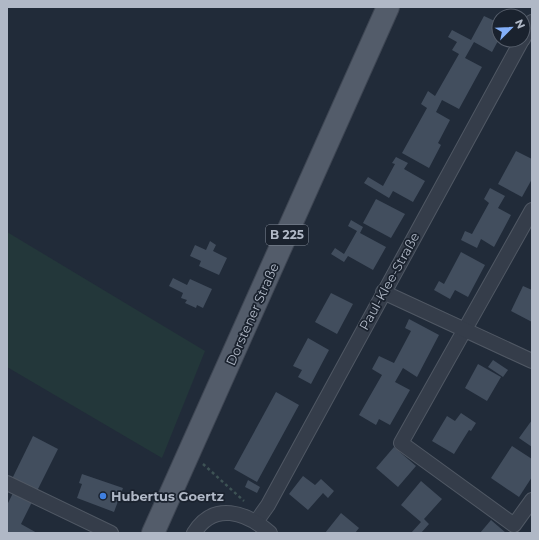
<svg xmlns="http://www.w3.org/2000/svg" width="539" height="540" viewBox="0 0 539 540" font-family="Montserrat,sans-serif">
	<rect width="100%" height="100%" fill="#212b39"/>
	<polygon fill="#23373a" points="7,232 205,351 162,458 7,367"/>
	<g fill="#424e5e">
		<polygon points="484,16 499,23 499,39 492,52 474,42 465,58 482,67 459,109 442,100 436,112 450,120 438,143 441,145 429,168 402,153 427,108 421,104 428,91 435,96 459,54 452,50 457,42 448,37 452,30 471,40"/>
		<polygon points="516,151 532,159 532,179 522,197 498,184"/>
		<polygon points="396,157 408,163 404,169 425,181 413,202 393,191 389,198 364,183 368,177 383,186 395,164 392,163"/>
		<polygon points="490,188 505,196 498,208 511,215 494,247 481,239 477,248 461,240 465,231 472,234 489,203 484,199"/>
		<polygon points="376,199 405,214 391,238 363,223"/>
		<polygon points="351,220 363,227 360,233 386,247 373,270 348,256 344,262 331,254 335,248 344,254 357,231 348,226"/>
		<polygon points="210,241 216,245 213,251 227,258 219,275 199,266 201,261 190,256 195,245 206,250"/>
		<polygon points="461,252 485,265 468,297 455,290 450,299 434,290 439,281 444,284"/>
		<polygon points="173,278 187,285 190,279 212,289 203,308 197,305 196,308 185,303 187,300 181,298 183,293 169,286"/>
		<polygon points="523,286 532,290 532,322 511,311"/>
		<polygon points="331,293 353,304 337,334 315,322"/>
		<polygon points="409,319 439,335 417,377 403,368 395,382 410,390 390,425 379,419 376,425 359,415 382,375 372,369 379,356 394,363 411,331 405,328"/>
		<polygon points="308,338 329,350 311,384 298,377 302,370 293,366"/>
		<polygon points="493,360 508,370 503,377 488,367"/>
		<polygon points="478,364 501,377 487,401 465,388"/>
		<polygon points="276,392 299,405 257,482 234,469"/>
		<polygon points="461,413 476,423 471,431 469,430 454,454 432,441 447,416 455,421"/>
		<polygon points="532,420 532,447 519,438"/>
		<polygon points="33,436 58,449 36,493 11,481"/>
		<polygon points="512,446 532,459 532,477 519,497 491,478"/>
		<polygon points="394,447 416,466 398,487 376,468"/>
		<polygon points="82,474 123,488 114,512 77,498 82,484 79,483"/>
		<polygon points="303,476 315,485 321,479 334,491 328,498 323,493 308,510 289,494"/>
		<polygon points="248,480 260,487 257,493 245,487"/>
		<polygon points="421,481 442,499 424,519 429,524 421,533 411,533 421,522 401,505"/>
		<polygon points="13,493 32,502 21,524 37,533 7,533 7,505"/>
		<polygon points="341,513 359,528 355,533 325,533"/>
		<polygon points="491,520 506,533 480,533"/>
	</g>
	<g fill="none" stroke-linecap="round" stroke-linejoin="round">
		<defs>
			<g id="street">
				<polyline points="523,39 532,22"/>
				<polyline points="532,210 401,443 514,525 532,500"/>
				<polyline points="383,292 532,361"/>
				<polyline points="7,483 111,533"/>
				<polyline points="256,522 268,505 522,40"/>
				<path d="M 194,533 C 214,501 246,512 270,533"/>
			</g>
			<polyline id="primary" points="153,533 388,7"/>
		</defs>
		<use href="#street" stroke="#505864" stroke-width="16"/>
		<use href="#primary" stroke="#3e4653" stroke-width="24"/>
		<polyline stroke="#3e5355" stroke-width="2.5" stroke-dasharray="3 3" stroke-linecap="butt" points="203,464 244,501"/>
		<use href="#street" stroke="#353d4a" stroke-width="14"/>
		<use href="#primary" stroke="#535c6a" stroke-width="22"/>
	</g>
	<circle fill="#3f7fe0" stroke="#1a222e" stroke-width="1.5" cx="103" cy="496" r="4"/>
	<g text-anchor="middle" stroke-width="3.5" stroke-linejoin="round" paint-order="stroke">
		<rect fill="#1a222e" stroke="#838b98" stroke-width="1" x="266" y="225" width="42" height="20" rx="3"/>
		<g font-size="12" font-weight="bold" fill="#b0b8c6">
			<text x="287" y="239">B 225</text>
		</g>
		<g font-size="13" fill="#b0b8c6" stroke="#1a222e">
			<text transform="translate(389 281) rotate(-61)" y="5">Paul-Klee-Straße</text>
			<text transform="translate(252 314) rotate(-66)" y="5">Dorstener Straße</text>
		</g>
		<g font-size="13" font-weight="bold" fill="#b0b8c6" stroke="#1a222e" text-anchor="start">
			<text x="111" y="501">Hubertus Goertz</text>
		</g>
	</g>
	<rect width="539" height="540" fill="none" stroke="#b0b8c6" stroke-width="16"/>
	<g transform="translate(511 28) rotate(66)"><circle r="19" fill="#1a222e" stroke="#565e6b"/>
	<path d="M0-3L7 15L0 10L-7 15Z" fill="#83aff8"/>
	<text y="-6" font-size="11" font-weight="bold" text-anchor="middle" fill="#b0b8c6">N</text>
	</g>
</svg>
